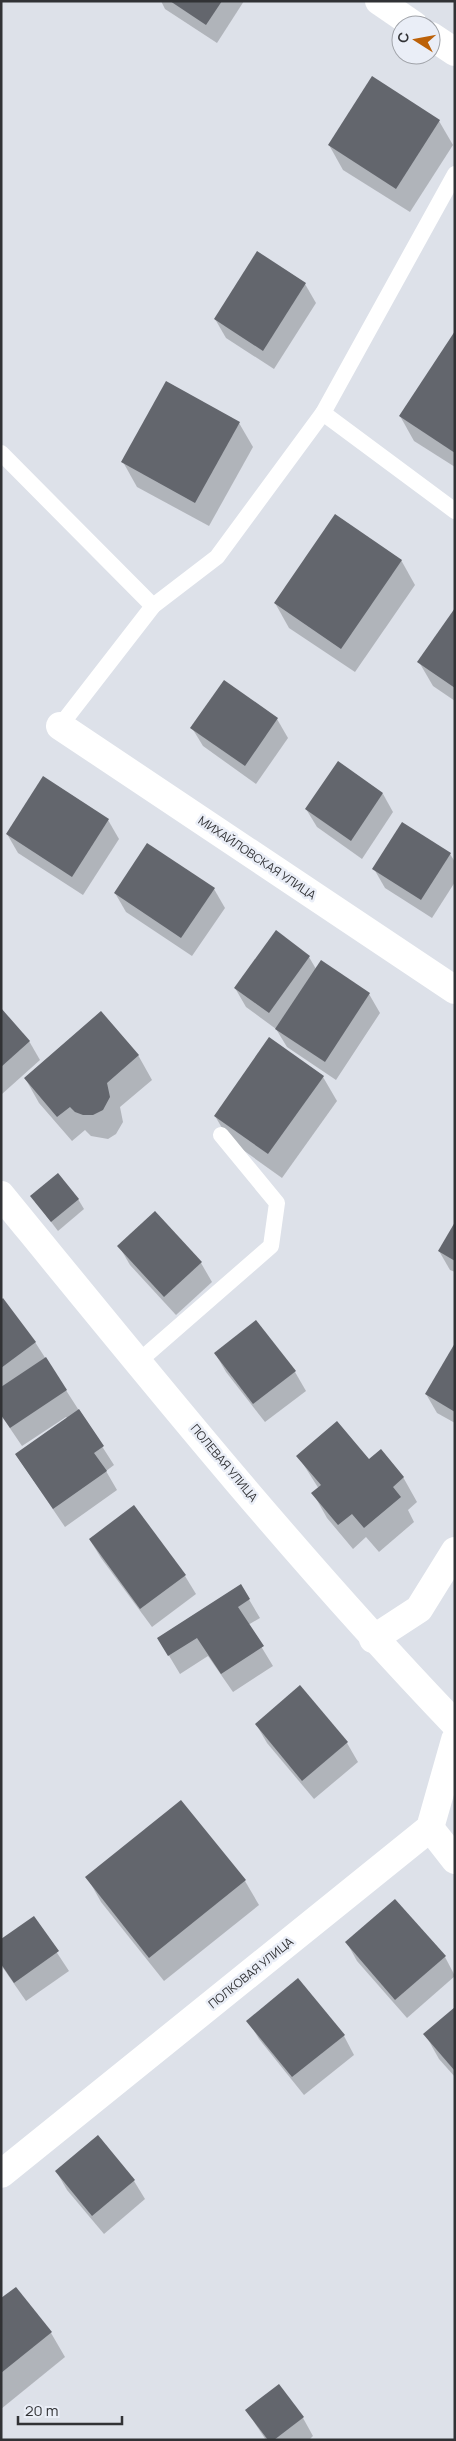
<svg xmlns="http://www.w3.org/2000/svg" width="456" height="2441" viewBox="0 0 456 2441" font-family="Manrope,sans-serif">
	<rect width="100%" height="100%" fill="#dde1e9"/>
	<g fill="#0003">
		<polygon points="161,1 244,1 217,43 165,9"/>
		<polygon points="439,121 453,145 410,212 343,170 329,145"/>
		<polygon points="305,284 316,303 274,369 226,338 215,319"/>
		<polygon points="455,333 455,467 414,441 400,416"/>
		<polygon points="239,423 253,447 209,526 137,487 123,462"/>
		<polygon points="401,560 415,585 355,672 289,628 275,603"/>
		<polygon points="455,610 455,701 433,686 419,662"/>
		<polygon points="277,719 288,738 256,784 203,746 192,728"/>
		<polygon points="383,794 393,812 362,859 317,827 306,809"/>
		<polygon points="108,820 119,839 83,895 18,853 7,834"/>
		<polygon points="450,854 455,862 455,882 432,918 385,888 374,869"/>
		<polygon points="214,889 225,908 192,956 126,912 115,893"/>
		<polygon points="309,957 316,969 369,994 380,1013 336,1080 287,1047 276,1029 246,1007 235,988"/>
		<polygon points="1,1010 29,1041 40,1060 2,1094"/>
		<polygon points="138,1055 152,1080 120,1107 123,1122 116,1134 108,1139 91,1136 85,1130 72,1141 39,1103 25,1078"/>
		<polygon points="323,1077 337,1101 282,1178 229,1140 215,1116"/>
		<polygon points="31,1196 78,1199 84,1209 58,1231"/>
		<polygon points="455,1225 455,1272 450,1270 439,1251"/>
		<polygon points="119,1246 201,1263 212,1282 176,1315 130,1265"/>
		<polygon points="1,1301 35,1342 114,1465 106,1471 117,1490 65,1527 16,1455 68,1419 66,1417 22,1446 1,1415"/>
		<polygon points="256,1321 295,1372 306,1391 265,1422 226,1372 215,1353"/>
		<polygon points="455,1346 455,1423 437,1413 426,1394"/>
		<polygon points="298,1456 369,1461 403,1477 417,1502 408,1510 414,1522 379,1552 366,1537 353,1549 327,1518 313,1493 319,1489"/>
		<polygon points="90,1540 185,1576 196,1594 152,1627 101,1558"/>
		<polygon points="241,1586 260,1618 248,1625 273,1666 233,1692 208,1656 180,1674 159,1639"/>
		<polygon points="256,1724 347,1743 358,1762 314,1799 267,1743"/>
		<polygon points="181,1801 245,1881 259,1905 164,1981 101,1902 87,1877"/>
		<polygon points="34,1918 69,1971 26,2001 1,1965 1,1941"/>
		<polygon points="347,1943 445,1957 455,1976 407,2018 357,1961"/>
		<polygon points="298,1980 344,2036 354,2055 304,2095 259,2039 248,2021"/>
		<polygon points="455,2008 455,2077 439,2059 425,2034"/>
		<polygon points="56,2171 134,2181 145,2199 104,2234 67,2190"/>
		<polygon points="15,2288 51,2333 65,2357 1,2409 1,2300"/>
		<polygon points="246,2410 303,2418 313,2436 309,2440 266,2440"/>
	</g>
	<g fill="#63666d">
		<polygon points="170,1 222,1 206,25"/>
		<polygon points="372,76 440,120 396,189 328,145"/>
		<polygon points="257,251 306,283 263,351 214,319"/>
		<polygon points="455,331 455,453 399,416"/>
		<polygon points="166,381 240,422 195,503 121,462"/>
		<polygon points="335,514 402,560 341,649 274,603"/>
		<polygon points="455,608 455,688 417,662"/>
		<polygon points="224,680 278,718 245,766 190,728"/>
		<polygon points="338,761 383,793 351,841 305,809"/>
		<polygon points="43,776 109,819 72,877 6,834"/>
		<polygon points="402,822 451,853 421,900 372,869"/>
		<polygon points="147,843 215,888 181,938 114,893"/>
		<polygon points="276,930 310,956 269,1013 234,988"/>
		<polygon points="321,960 370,993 325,1062 275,1029"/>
		<polygon points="1,1008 30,1041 1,1067"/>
		<polygon points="101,1011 139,1055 107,1083 110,1097 103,1110 93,1115 83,1115 75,1112 70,1107 57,1117 24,1078"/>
		<polygon points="269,1037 324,1076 268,1154 214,1116"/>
		<polygon points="58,1173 79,1199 51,1222 30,1196"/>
		<polygon points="155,1211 202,1262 164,1297 117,1246"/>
		<polygon points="455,1222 455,1261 438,1251"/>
		<polygon points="3,1298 36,1342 1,1368 1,1300"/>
		<polygon points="256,1320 296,1371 253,1404 214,1353"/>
		<polygon points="455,1343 455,1412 425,1394"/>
		<polygon points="46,1357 67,1390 10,1428 1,1415 1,1387"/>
		<polygon points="79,1409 104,1446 94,1453 107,1471 53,1509 15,1454"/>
		<polygon points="337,1421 369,1459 381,1449 404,1477 393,1487 401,1497 364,1528 352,1514 338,1525 311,1493 321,1485 296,1456"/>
		<polygon points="134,1505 186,1575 140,1609 89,1539"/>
		<polygon points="241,1584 250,1599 238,1607 264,1646 221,1674 197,1638 168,1656 157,1638"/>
		<polygon points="300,1685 348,1742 302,1781 255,1724"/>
		<polygon points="181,1800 246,1880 149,1958 85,1877"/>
		<polygon points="395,1899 446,1956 395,2000 345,1942"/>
		<polygon points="34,1916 59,1951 14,1983 1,1964 1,1939"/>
		<polygon points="298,1978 345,2035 292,2077 246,2021"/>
		<polygon points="455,2007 455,2071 423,2034"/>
		<polygon points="98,2135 135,2180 92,2216 55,2171"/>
		<polygon points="16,2287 52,2332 1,2373 1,2298"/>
		<polygon points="279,2384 304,2417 274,2440 268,2440 245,2410"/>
	</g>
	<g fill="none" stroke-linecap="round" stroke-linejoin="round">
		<g stroke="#fff" stroke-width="16">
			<polyline points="323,413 455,511"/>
			<polyline points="1,453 153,606"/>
			<polyline points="60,726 153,606 217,557 323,413 455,174"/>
			<polyline points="138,1362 271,1246 277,1203 221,1135"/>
		</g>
		<g stroke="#fff" stroke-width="28">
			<polyline points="379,1 414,25"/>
			<polyline points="431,36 455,52"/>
			<polyline points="60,726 455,990"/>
			<path d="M 1,1195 C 148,1375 294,1556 455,1724"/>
			<polyline points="373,1639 419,1609 455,1551"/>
			<polyline points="430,1828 455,1860"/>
			<polyline points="1,2174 430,1828 455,1740"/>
		</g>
	</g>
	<g text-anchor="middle" stroke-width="5" stroke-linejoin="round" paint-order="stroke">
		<g font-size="12" fill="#313235" stroke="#eaeef7">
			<text transform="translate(257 858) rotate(34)" y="4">МИХАЙЛОВСКАЯ УЛИЦА</text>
			<text transform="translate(224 1463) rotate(50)" y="4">ПОЛЕВАЯ УЛИЦА</text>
			<text transform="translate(251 1973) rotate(-39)" y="4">ПОЛКОВАЯ УЛИЦА</text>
		</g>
	</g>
	<rect width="456" height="2441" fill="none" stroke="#313235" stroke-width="5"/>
	<g transform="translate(416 40) rotate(281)"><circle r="24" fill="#eaeef7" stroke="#a0a3a9"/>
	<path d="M0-4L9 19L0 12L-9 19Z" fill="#bc6108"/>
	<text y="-8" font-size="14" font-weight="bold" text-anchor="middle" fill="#313235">С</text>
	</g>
	<path d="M18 2416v8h104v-8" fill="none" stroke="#313235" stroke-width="2.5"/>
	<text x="25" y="2416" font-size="15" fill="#313235" stroke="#eaeef7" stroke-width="4" paint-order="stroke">20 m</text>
</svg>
